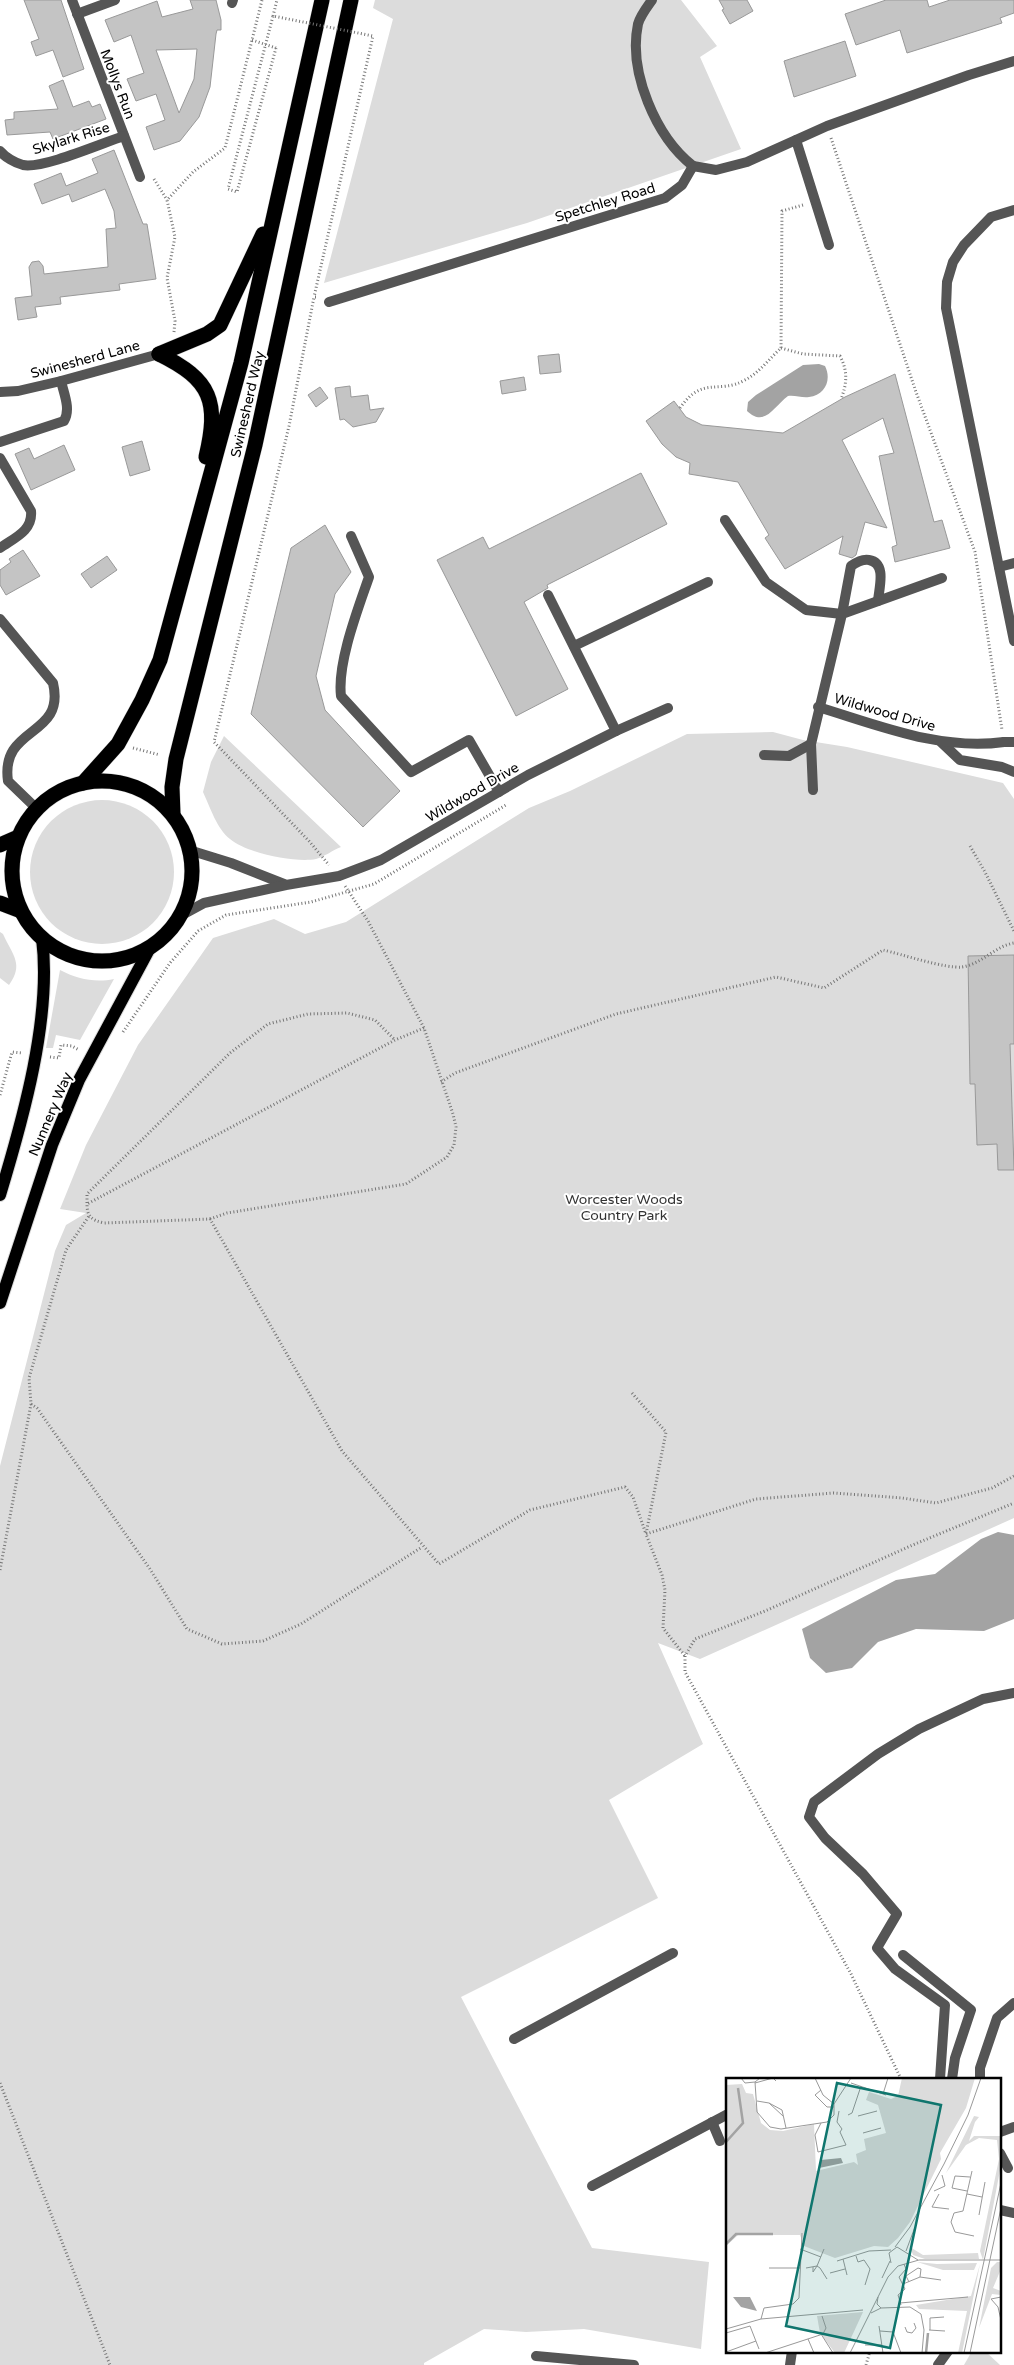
<svg xmlns="http://www.w3.org/2000/svg" width="1014" height="2365" viewBox="0 0 1014 2365" font-family="'Varela Round',sans-serif">
	<rect width="100%" height="100%" fill="#fff"/>
	<g fill="#dcdcdc">
		<polygon points="375,0 681,0 717,46 700,57 741,149 527,223 324,283 393,19 373,8"/>
		<polygon points="773,732 803,740 847,747 1003,783 1014,799 1014,1518 700,1659 658,1643 703,1744 609,1800 658,1898 461,1997 592,2248 709,2262 701,2349 584,2329 526,2332 484,2329 424,2363 424,2365 0,2365 0,1466 55,1251 66,1225 86,1213 60,1209 86,1145 138,1045 213,938 274,919 305,934 346,922 529,808 570,791 687,734"/>
		<path d="M 224,736 L 341,847 C 333,850 324,857 316,859 C 295,863 246,853 230,839 C 217,829 210,807 203,792 L 211,762 Z"/>
		<circle cx="102" cy="872" r="72"/>
		<path d="M 0,932 L 3,934 C 13,956 24,964 9,985 L 0,978 Z"/>
		<path d="M 60,970 C 77,979 95,983 114,979 L 80,1040 L 56,1035 L 53,1048 L 46,1048 Z"/>
		<polygon points="972,2351 985,2351 1000,2365 964,2365"/>
	</g>
	<g fill="#a3a3a3">
		<path d="M 819,364 L 825,366 C 832,380 825,395 809,397 C 802,398 795,395 788,396 C 774,406 765,428 747,411 L 748,402 L 756,395 L 803,365 Z"/>
		<polygon points="998,1532 1014,1535 1014,1619 984,1631 916,1629 878,1642 852,1668 826,1673 810,1658 802,1629 896,1580 935,1574 981,1539"/>
	</g>
	<g fill="#c4c4c4" stroke="#999" fill-rule="evenodd">
		<polygon points="24,0 61,0 84,69 63,77 53,50 36,56 31,42 39,39"/>
		<path d="M 190,0 L 216,0 L 221,20 L 221,30 L 217,30 L 216,34 L 210,87 L 199,117 L 180,141 L 154,150 L 146,127 L 165,120 L 156,94 L 136,101 L 127,79 L 144,73 L 131,35 L 114,42 L 105,20 L 157,1 L 162,17 L 193,9 ZM 197,49 L 194,79 L 179,113 L 156,50 Z"/>
		<polygon points="719,0 747,0 753,11 730,24 722,10 724,9"/>
		<polygon points="886,0 927,0 929,7 950,0 1014,0 1014,13 1000,18 1002,23 907,53 900,30 856,45 845,14"/>
		<polygon points="845,41 856,76 794,97 784,61"/>
		<polygon points="63,80 73,107 89,101 92,107 100,104 106,119 53,139 50,132 7,135 5,120 14,119 14,112 58,109 49,86"/>
		<polygon points="114,150 143,224 147,224 156,279 119,284 120,290 60,297 61,304 35,307 37,317 18,320 15,298 32,296 29,267 32,262 39,261 43,266 44,274 108,267 106,229 116,228 114,211 105,189 72,202 69,194 42,204 34,184 61,173 66,186 98,173 92,159"/>
		<polygon points="559,354 561,372 540,374 538,356"/>
		<polygon points="895,374 934,522 942,520 950,548 895,562 892,547 897,545 879,456 894,453 883,418 842,440 887,528 865,522 856,555 852,558 839,554 843,536 785,569 765,538 769,535 738,482 689,474 690,463 676,457 662,444 646,421 674,401 686,417 702,425 783,433 845,397"/>
		<polygon points="524,377 526,390 502,394 500,381"/>
		<polygon points="350,386 351,397 368,395 370,410 384,408 376,422 353,427 344,419 340,420 335,388"/>
		<polygon points="320,387 328,398 316,407 308,395"/>
		<polygon points="142,441 150,470 130,476 122,447"/>
		<polygon points="64,445 75,470 31,490 15,454 29,448 34,459"/>
		<polygon points="641,473 667,524 547,585 548,588 524,602 568,689 516,716 437,560 483,537 489,549"/>
		<polygon points="325,525 351,572 335,594 316,676 325,710 400,791 363,827 251,714 291,548"/>
		<polygon points="23,550 40,576 6,595 0,585 0,570 11,562 9,559"/>
		<polygon points="107,556 117,570 91,588 81,574"/>
		<polygon points="1014,955 1014,1044 1010,1044 1014,1170 998,1170 997,1144 977,1145 975,1084 970,1084 968,956"/>
	</g>
	<g fill="none" stroke-linecap="round" stroke-linejoin="round">
		<defs>
			<g id="primary">
				<path d="M 0,1195 C 23,1119 52,1017 42,938"/>
				<polyline points="0,1303 52,1145 79,1080 151,946"/>
			</g>
			<g id="highway">
				<path d="M 159,354 C 212,380 219,402 206,457"/>
				<polyline points="159,354 207,334 220,325 263,234"/>
				<circle cx="102" cy="871" r="90"/>
				<polyline points="83,783 118,744 142,700 160,660 241,363 322,0"/>
				<polyline points="173,814 172,787 176,759 255,445 351,0"/>
				<polyline points="0,845 18,837"/>
				<polyline points="0,903 21,911"/>
			</g>
		</defs>
		<use href="#primary" stroke="#dbdbdb" stroke-width="14"/>
		<use href="#highway" stroke="#dbdbdb" stroke-width="16"/>
		<g stroke="#777" stroke-width="3" stroke-dasharray="1 2.5" stroke-linecap="butt">
			<polyline points="273,16 277,0"/>
			<polyline points="252,40 276,48"/>
			<polyline points="831,138 916,392 975,552 1002,730"/>
			<polyline points="154,179 167,200"/>
			<polyline points="316,297 314,297 289,426 214,742 309,841 329,865"/>
			<polyline points="174,332 175,321 167,278 175,237 167,200 193,172 225,148 262,0"/>
			<path d="M 781,348 L 803,354 L 840,356 C 848,371 847,384 841,399"/>
			<path d="M 680,408 C 703,375 718,395 745,380 C 759,373 769,359 781,348 L 782,211 L 803,205"/>
			<polyline points="133,748 160,755"/>
			<polyline points="970,846 985,872 1014,931"/>
			<path d="M 424,1028 L 395,1040 L 87,1204 C 87,1217 92,1220 104,1223 L 210,1219 L 342,1451 L 439,1564 L 530,1510 L 625,1487 L 633,1497 L 646,1534 L 756,1499 L 834,1493 L 902,1498 L 936,1503 L 992,1488 L 1014,1476"/>
			<polyline points="123,1032 170,963 198,931 226,915 311,902 374,884 506,805"/>
			<polyline points="50,1057 59,1058 61,1045 72,1046 79,1050"/>
			<path d="M 441,1082 L 455,1073 L 616,1014 L 776,977 L 824,988 L 883,950 C 901,954 946,969 962,967 C 982,964 995,946 1014,943"/>
			<polyline points="0,1095 12,1052 22,1053"/>
			<polyline points="87,1203 87,1194 230,1053 268,1024 308,1014 347,1013 375,1020 395,1040"/>
			<polyline points="210,1219 227,1213 406,1184 447,1157 454,1145 456,1127 453,1114 424,1028 368,921 345,886"/>
			<polyline points="632,1393 666,1432 646,1534 662,1575 665,1590 663,1628 685,1656"/>
			<polyline points="31,1404 37,1408 150,1569 187,1629 222,1644 263,1641 301,1624 422,1547"/>
			<polyline points="0,1570 31,1404 29,1378 66,1250 89,1216"/>
			<polyline points="901,2079 851,1974 685,1672 685,1656 695,1639 765,1611 915,1544 1014,1503"/>
			<polyline points="0,2083 110,2365"/>
			<polyline points="866,2365 870,2351"/>
		</g>
		<g stroke="#555" stroke-width="10">
			<polyline points="796,140 829,245"/>
			<polyline points="1014,210 991,217 964,245 953,262 947,282 946,308 1014,641"/>
			<path d="M 0,442 L 64,421 C 71,409 64,394 61,381"/>
			<path d="M 0,458 L 31,511 C 33,531 14,538 0,548"/>
			<path d="M 725,520 L 766,582 L 806,610 L 842,614 L 851,566 C 857,562 862,559 869,560 C 887,563 879,588 878,601"/>
			<path d="M 351,536 L 369,577 C 358,609 337,663 341,696 L 411,772 L 469,740 L 499,792"/>
			<polyline points="999,567 1014,563"/>
			<polyline points="548,595 616,731"/>
			<path d="M 0,619 L 53,683 C 66,738 0,725 8,781 L 37,809"/>
			<polyline points="574,646 708,582"/>
			<polyline points="941,742 960,760 1002,767 1014,772"/>
			<polyline points="1004,742 1014,742"/>
			<polyline points="764,755 789,756 811,744"/>
			<polyline points="813,790 811,744 842,614 942,578"/>
			<polyline points="903,1955 971,2010 955,2058 952,2079"/>
			<polyline points="514,2039 673,1953"/>
			<polyline points="940,2079 945,2005 895,1969 877,1948 897,1914 863,1874 825,1838 809,1817 814,1802 878,1754 919,1729 983,1699 1014,1693"/>
			<polyline points="980,2079 980,2068 997,2018 1014,2003"/>
			<polyline points="712,2122 720,2141"/>
			<polyline points="1000,2132 1014,2127"/>
			<polyline points="1000,2153 1008,2168"/>
			<polyline points="592,2186 728,2114"/>
			<polyline points="1000,2210 1014,2213"/>
			<polyline points="536,2356 634,2365"/>
			<polyline points="790,2365 792,2351"/>
			<polyline points="938,2365 948,2351"/>
		</g>
		<g stroke="#555" stroke-width="10">
			<polyline points="72,0 140,177"/>
			<path d="M 652,0 C 647,7 640,16 638,24 C 628,72 656,137 693,166"/>
			<polyline points="232,3 233,0"/>
			<polyline points="77,14 115,0"/>
			<path d="M 0,151 C 5,157 15,163 23,165 C 43,169 102,143 124,136"/>
			<polyline points="329,302 665,198 682,185 693,166 716,170 747,162 827,126 969,75 1014,61"/>
			<polyline points="0,392 18,391 61,381 159,354"/>
			<path d="M 818,707 C 878,725 940,751 1004,742"/>
			<polyline points="189,850 231,863 284,884"/>
			<polyline points="180,916 204,903 286,885 339,876 381,860 528,775 616,731 668,708"/>
		</g>
		<use href="#primary" stroke="#000" stroke-width="12"/>
		<use href="#highway" stroke="#000" stroke-width="15"/>
		<polyline stroke="#777" stroke-width="3" stroke-dasharray="1 2.5" stroke-linecap="butt" points="276,48 237,192 228,189 273,16 373,36 314,297"/>
	</g>
	<g text-anchor="middle" stroke-width="4" stroke-linejoin="round" paint-order="stroke">
		<g font-size="14" fill="#000" stroke="#fff">
			<text transform="translate(118 84) rotate(69)" y="5">Mollys Run</text>
			<text transform="translate(71 138) rotate(-17)" y="5">Skylark Rise</text>
			<text transform="translate(605 202) rotate(-17)" y="5">Spetchley Road</text>
			<text transform="translate(85 359) rotate(-15)" y="5">Swinesherd Lane</text>
			<text transform="translate(247 404) rotate(-77)" y="5">Swinesherd Way</text>
			<text transform="translate(885 712) rotate(16)" y="5">Wildwood Drive</text>
			<text transform="translate(472 792) rotate(-30)" y="5">Wildwood Drive</text>
			<text transform="translate(50 1114) rotate(-67)" y="5">Nunnery Way</text>
		</g>
		<g font-size="14" fill="#333" stroke="#fff">
			<text x="624" y="1204">Worcester Woods<tspan x="624" dy="16">Country Park</tspan></text>
		</g>
	</g>
	<g transform="translate(726 2078)">
		<rect width="275" height="275" fill="#fff"/>
		<path d="M 176,0 L 249,0 L 240,30 L 214,75 L 215,81 L 184,144 L 172,160 L 162,169 L 148,168 L 109,180 L 78,168 L 74,157 L 12,157 L 0,168 L 0,7 L 16,6 L 20,15 L 27,16 L 35,45 L 44,52 L 57,53 L 88,46 L 90,93 L 128,84 L 132,87 L 130,76 L 140,72 L 138,61 L 160,55 L 152,27 L 140,22 L 143,14 L 165,21 L 172,18 ZM 248,38 L 253,39 L 249,44 L 243,63 L 248,58 L 275,58 L 275,87 L 257,182 L 254,173 L 273,81 L 271,62 L 253,60 L 240,67 L 220,95 ZM 184,169 L 197,177 L 252,175 L 253,181 L 199,181 L 187,177 ZM 191,184 L 211,186 L 251,185 L 248,192 L 217,192 ZM 271,184 L 275,184 L 275,191 L 267,210 L 275,213 L 275,217 L 266,216 L 253,250 L 265,190 ZM 254,186 L 236,275 L 232,275 L 241,233 L 193,231 L 190,227 L 245,218 ZM 137,234 L 118,275 L 109,275 L 94,255 L 91,238 Z" fill="#dcdcdc"/>
		<path d="M 115,80 L 117,85 L 93,90 L 95,82 ZM 7,219 L 24,219 L 31,233 L 15,229 Z" fill="#a3a3a3"/>
		<path fill="none" stroke="#a3a3a3" stroke-width="2.5" d="M 0,64 L 17,45 L 12,10M 0,166 L 10,156 L 47,156M 200,275 L 202,255"/>
		<path fill="none" stroke="#999" stroke-width="1" d="M 15,0 L 19,5 L 29,4M 34,0 L 29,4 L 31,34 L 44,49 L 55,51 L 101,44 L 108,37 L 108,26M 89,0 L 97,17 L 108,26M 29,5 L 47,0 L 50,3M 125,5 L 160,17M 95,12 L 89,17 L 101,29 L 108,29M 157,16 L 162,0M 31,23 L 43,25 L 57,38M 43,25 L 56,32 L 60,50M 108,26 L 125,0M 122,37 L 126,35 L 135,8M 132,38 L 151,33M 95,45 L 89,57 L 92,74 L 120,67 L 114,54 L 116,51 L 111,44 L 113,33M 137,55 L 155,50M 246,93 L 237,133 L 228,135 L 225,144 L 229,154 L 248,158M 226,110 L 229,98 L 244,99M 226,110 L 241,113M 208,113 L 219,108 L 216,97M 213,116 L 206,129 L 223,131M 241,116 L 256,119M 253,137 L 259,104M 169,169 L 184,149 L 218,86 L 242,37 L 255,0M 74,171 L 95,179M 180,173 L 189,149M 130,178 L 132,184 L 138,182 L 144,191 L 139,207M 117,181 L 121,197M 111,183 L 143,173 L 165,172M 165,185 L 163,175 L 171,169 L 192,182M 87,189 L 87,194 L 91,188 L 94,190 L 101,201M 43,190 L 74,190M 80,190 L 91,188 L 98,171M 104,195 L 119,191M 156,200 L 164,183M 183,204 L 180,198 L 192,190 L 195,191 L 194,199M 177,206 L 194,199 L 215,202M 275,219 L 265,221 L 272,229 L 275,242M 174,225 L 242,219M 175,227 L 172,217 L 179,211 L 173,199 L 180,191 L 178,186M 155,230 L 184,229 L 195,236 L 198,252 L 196,275M 145,235 L 155,230 L 151,226 L 152,219M 35,241 L 38,230 L 67,226 L 73,220 L 76,155M 153,248 L 157,275M 179,249 L 181,254 L 186,255 L 190,250 L 188,245M 0,251 L 35,241 L 137,232M 203,252 L 219,253M 204,252 L 204,240 L 218,239M 154,253 L 167,254 L 175,275M 0,255 L 24,248 L 33,271M 95,256 L 107,275M 82,261 L 88,275M 139,267 L 156,267M 0,274 L 30,263M 39,275 L 97,256 L 100,250 L 96,238M 124,275 L 162,199 L 172,188 L 193,182 L 275,182M 238,275 L 275,105M 244,275 L 275,130"/>
		<path fill="#0f766e" fill-opacity="0.15" stroke="#0f766e" stroke-width="2.5" d="M 111,5 L 215,27 L 164,270 L 60,248 Z"/>
		<rect width="275" height="275" fill="none" stroke="#000" stroke-width="2.5"/>
	</g>
</svg>
